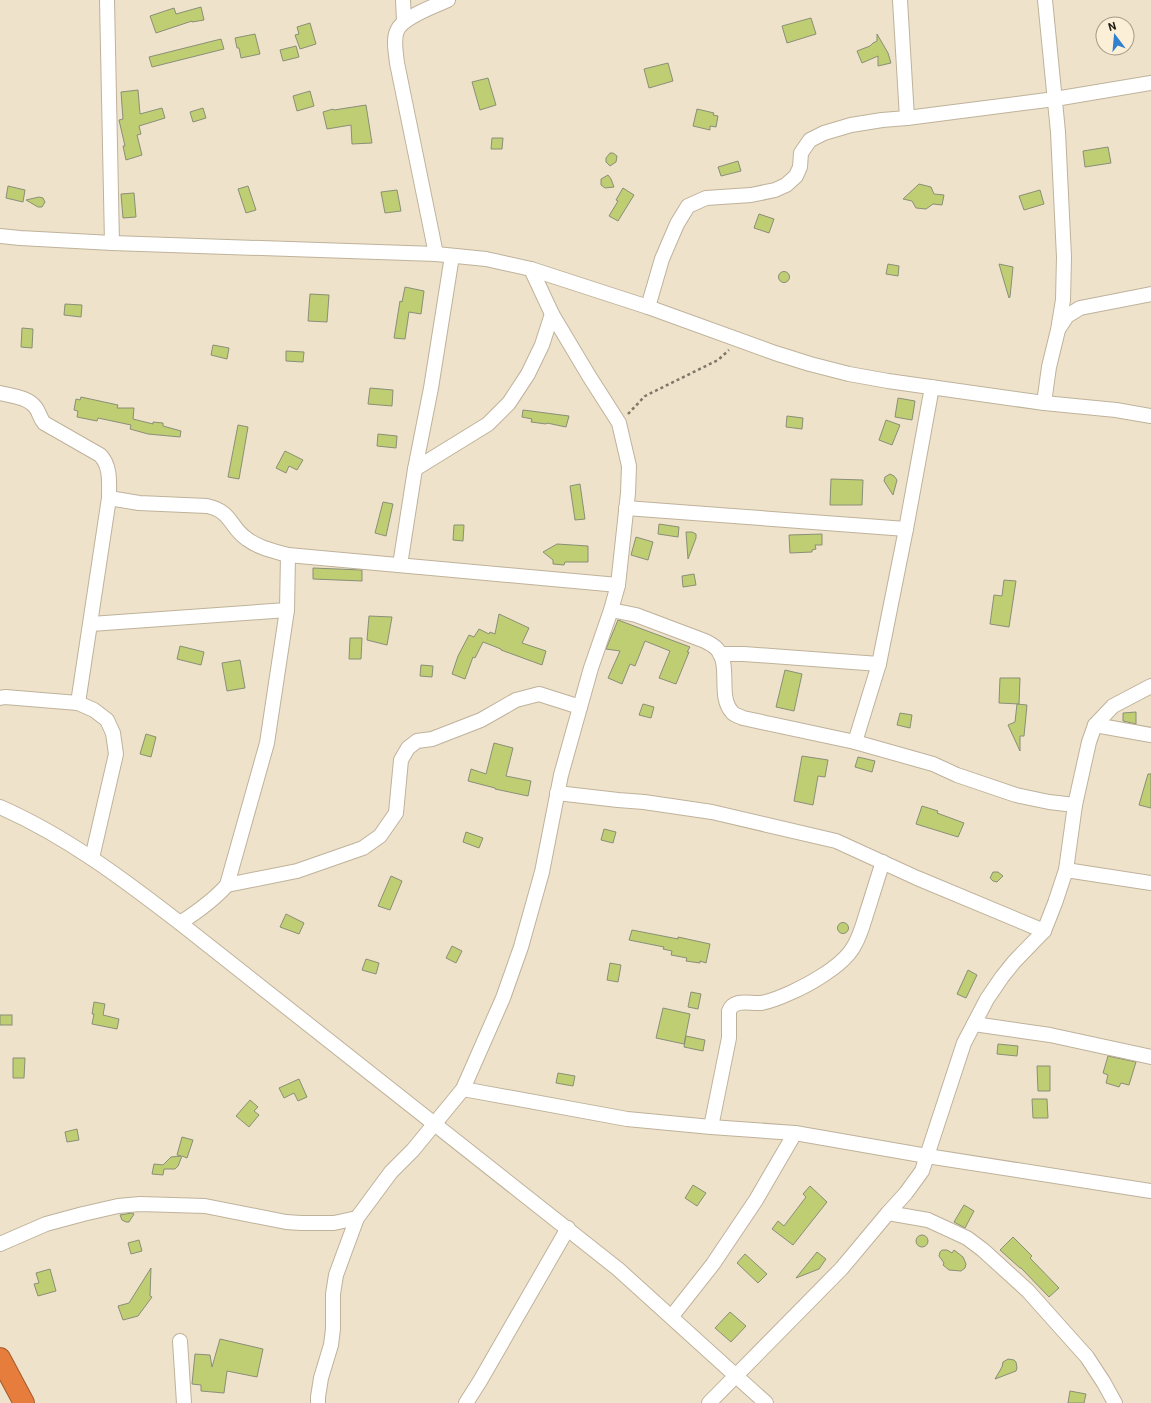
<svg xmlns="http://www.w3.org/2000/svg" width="1151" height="1403" viewBox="0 0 1151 1403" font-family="Roboto,sans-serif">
	<rect width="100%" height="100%" fill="#efe2ca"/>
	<g fill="#bfcd73" stroke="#8a8f77">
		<polygon points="201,7 204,20 192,22 192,21 156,33 150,16 174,8 176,14"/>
		<polygon points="811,18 816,34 787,43 782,26"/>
		<polygon points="310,23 316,44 300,49 295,35 299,34 297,27"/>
		<polygon points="255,34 260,54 241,58 239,48 237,48 235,38"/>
		<polygon points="877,34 888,53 891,63 878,66 878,56 862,63 857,51 870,46 873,43 877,41"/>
		<polygon points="221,39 224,49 152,67 149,57"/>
		<polygon points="296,46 299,57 283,61 280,50"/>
		<polygon points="668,63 673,81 649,88 644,69"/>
		<polygon points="488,78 496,105 480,110 472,82"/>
		<polygon points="138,90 140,114 162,108 165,118 139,126 141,134 137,135 142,155 126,160 123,146 125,146 119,120 123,119 121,92"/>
		<polygon points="310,91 314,106 297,111 293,96"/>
		<polygon points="366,105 372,143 352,144 351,125 327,129 323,112 333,109 334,110"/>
		<polygon points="203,108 206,118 193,122 190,112"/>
		<polygon points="697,109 714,113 713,115 718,116 716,127 710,126 710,130 693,126"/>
		<polygon points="492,138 503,138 502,149 491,149"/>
		<polygon points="1108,147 1111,163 1085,167 1083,151"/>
		<polygon points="610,153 613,153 617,156 616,162 610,166 606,162 606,158"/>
		<polygon points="738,161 741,171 721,176 718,167"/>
		<polygon points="608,175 611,179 614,187 605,188 601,185 601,179"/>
		<polygon points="919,184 931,187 934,194 944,195 942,205 933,204 926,209 916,208 912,201 903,199"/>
		<polygon points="8,186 25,190 23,202 6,198"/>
		<polygon points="248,186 256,210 246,213 238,189"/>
		<polygon points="623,188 634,195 618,221 609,216 618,201 616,200"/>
		<polygon points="397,190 401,211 385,213 381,192"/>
		<polygon points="1040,190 1044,204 1024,210 1019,196"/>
		<polygon points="134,193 136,217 123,218 121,194"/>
		<polygon points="39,197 43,198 45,202 42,207 38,207 26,200"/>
		<polygon points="759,214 774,219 769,233 754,228"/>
		<polygon points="888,264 899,266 898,276 886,274"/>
		<polygon points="999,264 1013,267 1010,297 1009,298"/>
		<circle cx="784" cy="277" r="5.5"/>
		<polygon points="405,287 424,291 421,314 409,312 405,339 394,338 400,301 402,302"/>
		<polygon points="310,294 329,295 327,322 308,321"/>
		<polygon points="65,304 82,305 81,317 64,315"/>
		<polygon points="22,328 33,329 32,348 21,347"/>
		<polygon points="213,345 229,348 227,359 211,355"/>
		<polygon points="286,351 304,352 303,362 286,361"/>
		<polygon points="370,388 393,390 392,406 368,404"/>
		<polygon points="81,397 118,405 117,408 134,408 133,419 153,424 153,422 163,423 163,426 181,431 180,437 148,434 130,429 131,425 98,418 97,421 77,417 78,411 74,410 76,399 80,400"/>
		<polygon points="898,398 915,401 912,420 895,417"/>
		<polygon points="523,410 569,416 566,427 547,423 546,424 531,422 532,419 522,417"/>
		<polygon points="787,416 803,418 802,429 786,427"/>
		<polygon points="886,420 900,425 892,445 879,440"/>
		<polygon points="238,425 248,427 239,479 228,477"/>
		<polygon points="378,434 397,436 396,448 377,446"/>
		<polygon points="285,451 303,460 297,470 289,466 286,473 276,468"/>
		<polygon points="890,474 894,476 897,480 893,495 884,481 885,477"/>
		<polygon points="831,479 863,480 862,505 830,505"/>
		<polygon points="580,484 585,519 575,520 570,486"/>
		<polygon points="383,502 393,504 386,536 375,533"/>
		<polygon points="659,524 679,527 678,537 658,534"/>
		<polygon points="454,525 464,525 463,541 453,540"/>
		<polygon points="686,532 692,532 696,534 696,538 688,559"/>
		<polygon points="822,534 822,545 815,545 816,549 812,550 812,552 790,553 789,535"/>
		<polygon points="636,537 653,542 648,560 631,555"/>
		<polygon points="557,544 588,546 588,562 565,562 564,565 553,564 553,560 543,552"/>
		<polygon points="313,568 362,570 362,581 313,579"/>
		<polygon points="694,574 696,585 683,587 682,576"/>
		<polygon points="1004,580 1016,581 1009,627 990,624 994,595 1002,596"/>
		<polygon points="499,614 529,628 522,643 546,651 542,665 501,650 501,649 483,642 475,658 473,657 465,679 452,674 458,656 469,635 474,637 479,629 489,634 490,632 495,634"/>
		<polygon points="369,616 392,617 387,645 367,640"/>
		<polygon points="618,620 690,647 687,652 689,652 676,684 659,678 670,651 645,641 635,666 630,664 622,684 608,678 620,651 606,649"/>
		<polygon points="350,638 362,638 361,659 349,659"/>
		<polygon points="180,646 204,652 201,665 177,659"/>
		<polygon points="240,660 245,688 227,691 222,663"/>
		<polygon points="421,665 433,666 432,677 420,676"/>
		<polygon points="785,670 802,674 794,711 776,707"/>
		<polygon points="1000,678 1020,678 1019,704 999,703"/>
		<polygon points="643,704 654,707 651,718 639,715"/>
		<polygon points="1017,704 1027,705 1024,736 1020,736 1020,751 1008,725 1015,722"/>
		<polygon points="1136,712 1136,724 1123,721 1123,713"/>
		<polygon points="900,713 912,715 910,728 897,725"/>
		<polygon points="146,734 156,737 151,757 140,754"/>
		<polygon points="494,743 513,748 506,776 531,781 528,796 495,789 495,788 468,781 471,769 486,774"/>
		<polygon points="802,756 828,760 825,777 818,776 813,805 794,801"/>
		<polygon points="858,757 875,761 872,772 855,767"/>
		<polygon points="1148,774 1151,774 1151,808 1139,805"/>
		<polygon points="922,806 938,811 937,813 964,823 958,837 916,824"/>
		<polygon points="604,829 616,832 613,843 601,840"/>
		<polygon points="466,832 483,838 479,848 463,842"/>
		<polygon points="993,872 998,872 1003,876 997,882 993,881 990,878"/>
		<polygon points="391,876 402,881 390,910 378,906"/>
		<polygon points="286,914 304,923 299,934 280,927"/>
		<circle cx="843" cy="928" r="5.5"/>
		<polygon points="632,930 678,939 678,937 710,944 706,963 700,961 700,963 686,961 687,958 671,955 672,951 663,949 664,947 629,940"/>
		<polygon points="452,946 462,951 456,963 446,958"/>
		<polygon points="366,959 379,963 376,974 362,970"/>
		<polygon points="610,963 621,965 618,982 607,980"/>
		<polygon points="968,970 977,975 966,998 957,994"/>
		<polygon points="691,992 701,994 698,1009 688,1007"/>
		<polygon points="94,1002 105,1004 103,1015 119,1019 117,1029 92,1024 94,1014 92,1014"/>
		<polygon points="663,1008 690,1014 684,1044 656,1038"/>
		<rect x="0" y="1015" width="12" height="10"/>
		<polygon points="686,1036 705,1040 703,1051 684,1047"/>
		<polygon points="998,1044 1018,1046 1017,1056 997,1054"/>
		<polygon points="1108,1056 1136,1062 1129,1085 1121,1083 1119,1087 1106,1083 1108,1075 1103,1073"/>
		<polygon points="13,1058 25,1058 24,1078 13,1078"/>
		<polygon points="1037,1066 1050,1066 1050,1091 1038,1091"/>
		<polygon points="558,1073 575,1076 573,1086 556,1083"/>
		<polygon points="299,1079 307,1097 298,1101 294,1093 284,1098 279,1088"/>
		<polygon points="1032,1099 1047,1099 1048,1118 1033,1118"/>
		<polygon points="250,1100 258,1107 254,1111 259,1115 249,1127 236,1116"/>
		<polygon points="77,1129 79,1140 67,1142 65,1132"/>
		<polygon points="182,1137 193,1140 187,1158 182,1156 178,1166 175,1169 164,1169 163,1175 152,1174 154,1164 163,1165 171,1157 181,1156 177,1155"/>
		<polygon points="693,1185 706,1193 697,1206 685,1198"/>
		<polygon points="810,1186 827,1202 793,1245 772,1229 778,1221 784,1226 806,1197 803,1194"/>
		<polygon points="964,1205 974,1211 965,1228 954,1222"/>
		<polygon points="132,1213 134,1214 129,1222 126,1222 122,1220 120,1215"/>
		<circle cx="922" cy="1241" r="6"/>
		<polygon points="1013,1237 1032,1256 1030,1258 1059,1288 1049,1297 1021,1268 1020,1268 1000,1250"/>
		<polygon points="139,1240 142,1251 131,1254 128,1243"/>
		<polygon points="942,1250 947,1250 952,1253 954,1250 963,1257 966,1264 965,1268 961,1271 949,1270 943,1265 944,1263 939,1256 940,1252"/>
		<polygon points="817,1252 826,1259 819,1269 796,1278"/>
		<polygon points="745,1254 767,1274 758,1283 737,1263"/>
		<polygon points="151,1268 150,1296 152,1297 138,1316 123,1320 118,1306 129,1303"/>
		<polygon points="50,1269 56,1291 38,1296 34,1284 39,1283 36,1273"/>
		<polygon points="730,1312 746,1326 731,1342 715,1328"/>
		<polygon points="220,1339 263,1349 257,1377 227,1371 224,1393 201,1391 201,1385 192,1384 195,1354 210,1355 212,1367"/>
		<polygon points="1008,1359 1014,1360 1016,1362 1017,1368 1016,1371 995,1379 1002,1367 1003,1362"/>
		<polygon points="1070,1391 1086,1394 1084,1403 1068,1403"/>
	</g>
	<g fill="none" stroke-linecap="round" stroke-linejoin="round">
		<defs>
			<g id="minor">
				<polyline points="107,0 112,243"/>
				<polyline points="403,0 404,21"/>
				<polyline points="900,0 907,118"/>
				<polyline points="0,236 20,238 112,243 436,254 486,259 531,269 648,307 775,353 810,364 849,374 888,381 1044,403 1116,410 1151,416"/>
				<path d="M 436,254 L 397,63 C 396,53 393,40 397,31 C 402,17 435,6 448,0"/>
				<polyline points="648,307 662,259 677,224 688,206 706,198 751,195 775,190 786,185 796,176 800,167 801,153 810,140 824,133 851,125 882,120 907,118 1055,99 1151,83"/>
				<polyline points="1059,328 1067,316 1080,308 1151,294"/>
				<path d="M 0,393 C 12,396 28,397 36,408 C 39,412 40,418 44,423 L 100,455 C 111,466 109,483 109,498 L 78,703 L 5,697 L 0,698"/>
				<polyline points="1044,403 1049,367 1058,330 1063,300 1064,257 1058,132 1045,0"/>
				<polyline points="415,469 488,424 509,403 528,374 542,345 552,314"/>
				<path d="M 109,498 L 139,503 L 207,506 C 232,511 230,528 247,539 C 259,548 274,551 288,555 L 618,585"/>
				<polyline points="626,508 906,529"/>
				<polyline points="400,565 415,469 431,388 452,256"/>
				<path d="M 611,610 L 636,615 L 705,641 C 709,643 713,645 716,648 C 732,664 717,696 732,712 C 734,715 739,716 743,718 L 855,742 L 933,764 L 957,775 L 1016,795 L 1049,802 L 1075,805"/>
				<polyline points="91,624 287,610"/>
				<polyline points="720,654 744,654 879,664"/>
				<polyline points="78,703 94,710 107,720 113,733 116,754 92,858"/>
				<polyline points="1095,725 1151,735"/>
				<polyline points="855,742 879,664 906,529 932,387"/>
				<polyline points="557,793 618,800 644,802 712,812 836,841 917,878 1044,931"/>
				<path d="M 0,807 C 66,836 123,879 180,923 L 618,1269 L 766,1403"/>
				<polyline points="1066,870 1151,883"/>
				<polyline points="227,885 297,871 363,848 380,836 396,813 401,760 408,748 417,741 432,739 481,720 516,700 539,694 580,707"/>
				<path d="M 180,923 C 197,912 213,901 227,885 L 267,743 L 287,610 L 288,555"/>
				<polyline points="974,1024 1050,1035 1151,1057"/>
				<polyline points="463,1089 627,1119 711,1127 795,1133 927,1156 1151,1191"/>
				<path d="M 711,1127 L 729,1038 L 729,1011 C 734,998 750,1004 761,1003 C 778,1000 806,986 820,977 C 833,969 847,959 854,946 C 860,936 863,925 866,915 C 872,897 877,879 883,862"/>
				<polyline points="888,1213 928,1220 967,1238 983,1250 1028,1291 1087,1357 1104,1383 1115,1403"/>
				<polyline points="0,1244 46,1224 83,1214 118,1206 140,1204 205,1206 286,1222 301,1223 334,1223 357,1218"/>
				<polyline points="672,1316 713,1264 756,1200 795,1133"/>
				<polyline points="180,1341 184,1403"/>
				<polyline points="318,1403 318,1397 321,1378 331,1345 333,1329 333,1294 336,1275 357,1218 391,1172 413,1150 463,1089 503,998 521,947 542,872 561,775 591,668 611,610 618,585 628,493 629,466 619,423 589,376 552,314 531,269"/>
				<polyline points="466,1403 480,1381 568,1228"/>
				<polyline points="709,1403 842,1268 888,1213 906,1193 922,1171 964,1043 987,999 1002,977 1014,962 1044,931 1055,903 1066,870 1075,805 1089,742 1095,725 1113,706 1151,686"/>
			</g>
			<polyline id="highway" points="0,1358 24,1403"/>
		</defs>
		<use href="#minor" stroke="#bfb29b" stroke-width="16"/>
		<use href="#highway" stroke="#a15b2e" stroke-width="22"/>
		<polyline stroke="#7f7767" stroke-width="2.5" stroke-dasharray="3 3" stroke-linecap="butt" points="628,414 645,396 718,360 729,350"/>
		<use href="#minor" stroke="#fff" stroke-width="14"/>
		<use href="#highway" stroke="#e77d3d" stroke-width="20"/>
	</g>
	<g transform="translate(1115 36) rotate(344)"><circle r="19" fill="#fcefd7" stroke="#a49a89"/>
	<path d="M0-3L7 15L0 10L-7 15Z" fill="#2f80cf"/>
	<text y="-6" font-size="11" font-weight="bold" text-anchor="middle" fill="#201b13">N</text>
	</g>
</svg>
